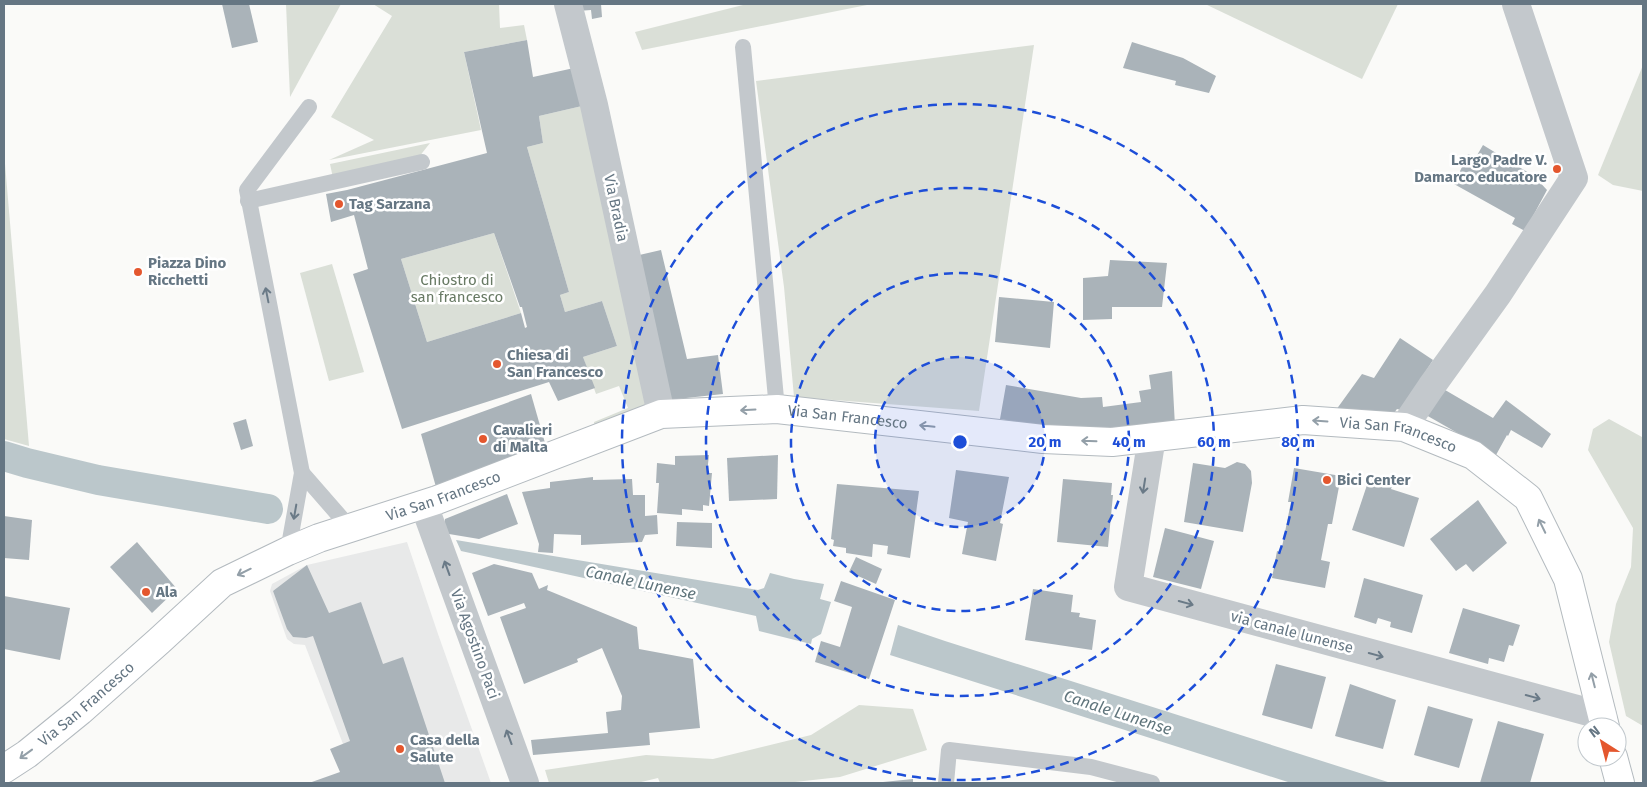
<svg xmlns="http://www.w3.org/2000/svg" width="1647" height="787" viewBox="0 0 1647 787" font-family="'Fira Sans',sans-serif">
	<rect width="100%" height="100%" fill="#fafaf8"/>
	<polygon fill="#e8e9e9" points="407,542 438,634 491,783 355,783 343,744 305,645 294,644 287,639 270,591 272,584 307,565"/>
	<g fill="#dadfd7">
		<polygon points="286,4 341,4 290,97"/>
		<polygon points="373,4 499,4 500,28 524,25 527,40 464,52 481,130 329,160 374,140 331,117 392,16"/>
		<polygon points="747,4 872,4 642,50 635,32"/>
		<polygon points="1205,4 1398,4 1362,79"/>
		<polygon points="1034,45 979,411 794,397 784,287 756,81"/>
		<polygon points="1643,65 1643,191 1613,185 1598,175"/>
		<polygon points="582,106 647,412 595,432 594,422 628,408 619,386 596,394 583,357 617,346 602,301 565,312 560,295 569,292 527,147 543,143 539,116"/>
		<polygon points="430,143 419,157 333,178 330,164"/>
		<polygon points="4,152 29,446 4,439"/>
		<polygon points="494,233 521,313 427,342 401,259"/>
		<polygon points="332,264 364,372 329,381 300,273"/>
		<polygon points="1609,419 1642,437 1643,440 1643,726 1626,716 1609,642 1616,604 1631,567 1633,528 1588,450 1593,429"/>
		<polygon points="859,705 913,709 927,750 840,777 786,783 660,783 658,778 637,783 549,783 545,770 646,755 713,759 811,735"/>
	</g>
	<g fill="#bbc7cb">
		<polygon points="456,540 758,590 764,588 770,573 794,579 824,584 820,599 831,602 821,634 812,639 811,644 759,631 756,616 461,551"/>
		<polygon points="898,625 945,641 1391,783 1291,783 890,655"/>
	</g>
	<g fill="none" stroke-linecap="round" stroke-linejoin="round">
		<polyline stroke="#bbc7cb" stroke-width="30" points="4,456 27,463 98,480 268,509"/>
	</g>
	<g fill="#aab3b9" fill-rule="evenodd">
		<polygon points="222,4 249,4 258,42 232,48"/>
		<polygon points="577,4 601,4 602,17 592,19 591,10 578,11"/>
		<path d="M 527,40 L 533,77 L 574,68 L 582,106 L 539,116 L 543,143 L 527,147 L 569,292 L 560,295 L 565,312 L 602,301 L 617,346 L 583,357 L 595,388 L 558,401 L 549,382 L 402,429 L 353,274 L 368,269 L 354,215 L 331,222 L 326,194 L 347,190 L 487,153 L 464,52 ZM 494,233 L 520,307 L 522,307 L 527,327 L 525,328 L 521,313 L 427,342 L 401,259 Z"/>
		<polygon points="1132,42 1183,58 1216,76 1209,93 1175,85 1176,81 1123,68"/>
		<polygon points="1483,145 1534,176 1547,190 1525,231 1512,224 1515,218 1454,184 1468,154 1476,157"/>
		<polygon points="661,250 687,359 718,355 723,394 668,400 635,256"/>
		<polygon points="1110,260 1167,263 1162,307 1112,307 1112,319 1083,320 1083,278 1108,276"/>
		<polygon points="999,297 1054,302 1050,348 995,342"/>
		<polygon points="1400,338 1433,360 1401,410 1397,409 1390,418 1336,410 1362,374 1374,378"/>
		<polygon points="1172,371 1175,426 1077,432 1000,419 1006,385 1081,398 1102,397 1103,407 1141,402 1139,391 1151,389 1149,375"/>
		<polygon points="1440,387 1493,418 1506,400 1551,434 1542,448 1511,430 1508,436 1507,435 1496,455 1426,415"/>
		<polygon points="531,394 545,443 436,487 421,434"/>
		<polygon points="246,419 253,446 241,450 233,423"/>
		<polygon points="709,455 707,473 712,473 709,506 703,505 703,511 682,509 682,515 657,513 659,483 656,483 657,463 675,465 675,456"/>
		<polygon points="778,455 777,499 729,501 727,458"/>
		<polygon points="1237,462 1245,464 1251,471 1252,483 1243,532 1184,522 1193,463 1225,468"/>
		<polygon points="1294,468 1341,476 1332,524 1328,524 1321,560 1330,562 1325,588 1272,578 1277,551 1281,552 1291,502 1288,502"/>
		<polygon points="956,470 1009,477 1000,523 1003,524 996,561 962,554 968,522 949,518"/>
		<polygon points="593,477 593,480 632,479 633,495 645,495 645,516 657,515 658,534 645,535 642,542 581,545 581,535 554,534 553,553 538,552 539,544 522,492 550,488 550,482"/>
		<polygon points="1063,479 1112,483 1111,495 1113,495 1108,547 1057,542"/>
		<polygon points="1369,479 1392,486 1391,489 1419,498 1404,547 1352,530"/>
		<polygon points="837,484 919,491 910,558 887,554 888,546 873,544 872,557 846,553 846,548 833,546 834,540 831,539"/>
		<polygon points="507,494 518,524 479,539 443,533 445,519"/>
		<polygon points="1478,500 1507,543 1473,572 1466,564 1456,571 1430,539"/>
		<polygon points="4,516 32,520 29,560 4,558"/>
		<polygon points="677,522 712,523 712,548 676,546"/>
		<polygon points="1165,528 1214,541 1201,589 1153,577"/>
		<polygon points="137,542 177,589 152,613 110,567"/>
		<polygon points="856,557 882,569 876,584 849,572"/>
		<polygon points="494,564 532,573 539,589 548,585 547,590 637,627 639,649 693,659 700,728 649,733 650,745 533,755 531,740 608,733 606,712 621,710 622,696 602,648 577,659 578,662 524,684 500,617 526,608 524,603 488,616 472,573"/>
		<polygon points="307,565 329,613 361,602 383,664 403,657 445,783 309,783 340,772 330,749 350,741 313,636 306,638 293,637 287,629 273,591"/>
		<polygon points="1364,578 1423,595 1412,633 1390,627 1391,622 1378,618 1376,624 1354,617"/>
		<polygon points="841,581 895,600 869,679 815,662 821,641 840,647 852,607 834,601"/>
		<polygon points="1033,589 1073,595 1071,612 1080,613 1079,617 1096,620 1092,650 1025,640"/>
		<polygon points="4,596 70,608 60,660 4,649"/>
		<polygon points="1463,608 1520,625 1513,646 1509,645 1504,662 1489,658 1488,664 1449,653"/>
		<polygon points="1276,664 1326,677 1312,729 1262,715"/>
		<polygon points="1350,684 1396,700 1383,749 1335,736"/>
		<polygon points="1428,706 1473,719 1459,768 1414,755"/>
		<polygon points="1498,721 1544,734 1530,783 1480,783"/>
		<polygon points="913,779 913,783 883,783 883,782"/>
	</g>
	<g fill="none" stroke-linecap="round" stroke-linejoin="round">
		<defs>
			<g id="secondary">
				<polyline points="1613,757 1620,783"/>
				<path id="s1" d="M 4,769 L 27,754 L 80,711 L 159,641 L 222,583 L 288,551 L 319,538 L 437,500 L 661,414 L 777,409 L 1043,439 L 1112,442 L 1303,420 L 1404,427 L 1473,455 L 1528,498 L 1568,579 L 1605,727"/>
			</g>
		</defs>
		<use href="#secondary" stroke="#b3babf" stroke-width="30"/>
		<g stroke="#c3c8cc" stroke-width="16">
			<polyline points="743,47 777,409"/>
			<polyline points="248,201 422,162"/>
			<polyline points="302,473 350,528"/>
			<polyline points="288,551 302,473 247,190 309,107"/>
			<polyline points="946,783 949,750 1091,767 1152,783"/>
		</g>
		<g stroke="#c3c8cc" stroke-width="28">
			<polyline points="568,4 594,105 661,414"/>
			<polyline points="1404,427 1431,387 1498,294 1574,178 1516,4"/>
			<polyline points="1152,437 1128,587 1603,716"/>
			<polyline points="424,505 525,783"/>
		</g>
		<use href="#secondary" stroke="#fff" stroke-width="28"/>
	</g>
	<defs><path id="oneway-shaft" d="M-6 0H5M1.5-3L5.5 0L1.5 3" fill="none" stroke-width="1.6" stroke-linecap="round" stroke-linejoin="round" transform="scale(1.25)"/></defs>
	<g stroke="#6a7a87">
		<use href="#oneway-shaft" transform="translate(267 295) rotate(-101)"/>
		<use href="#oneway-shaft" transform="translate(1144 486) rotate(99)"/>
		<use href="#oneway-shaft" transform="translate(295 512) rotate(100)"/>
		<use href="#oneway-shaft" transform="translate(447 568) rotate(-110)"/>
		<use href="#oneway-shaft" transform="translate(1186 603) rotate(15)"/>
		<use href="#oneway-shaft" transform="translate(1376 655) rotate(15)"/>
		<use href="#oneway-shaft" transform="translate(1533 697) rotate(15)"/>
		<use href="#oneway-shaft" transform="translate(509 737) rotate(-110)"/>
	</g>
	<g stroke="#939fa8">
		<use href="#oneway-shaft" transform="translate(748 410) rotate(177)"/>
		<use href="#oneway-shaft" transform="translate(1320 421) rotate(-176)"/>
		<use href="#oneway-shaft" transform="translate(927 426) rotate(-174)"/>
		<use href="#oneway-shaft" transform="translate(1089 441) rotate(-178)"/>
		<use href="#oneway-shaft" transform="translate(1542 526) rotate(-116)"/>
		<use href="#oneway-shaft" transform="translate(244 572) rotate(154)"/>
		<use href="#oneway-shaft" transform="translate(1593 680) rotate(-104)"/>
		<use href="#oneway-shaft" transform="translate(26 754) rotate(144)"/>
	</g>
	<circle cx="960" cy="442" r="85" fill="#1d4ed8" fill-opacity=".12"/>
	<g fill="none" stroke="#1d4ed8" stroke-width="2.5" stroke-dasharray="9 6">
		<circle cx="960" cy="442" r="85"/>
		<circle cx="960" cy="442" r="169"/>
		<circle cx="960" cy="442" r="254"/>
		<circle cx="960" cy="442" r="338"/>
	</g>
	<g fill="#e4572e" stroke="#fff" stroke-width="2">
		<circle cx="1557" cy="169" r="5"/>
		<circle cx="339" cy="204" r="5"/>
		<circle cx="138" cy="272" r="5"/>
		<circle cx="497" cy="364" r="5"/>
		<circle cx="483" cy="439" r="5"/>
		<circle cx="1327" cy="480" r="5"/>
		<circle cx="146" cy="592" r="5"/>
		<circle cx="400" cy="749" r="5"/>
	</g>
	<g text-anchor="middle" stroke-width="5" stroke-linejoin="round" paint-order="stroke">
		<g font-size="15" font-weight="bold" fill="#657683" stroke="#fff" text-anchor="start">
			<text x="1547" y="165" text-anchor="end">Largo Padre V.<tspan x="1547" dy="17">Damarco educatore</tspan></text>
			<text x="349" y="209">Tag Sarzana</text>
			<text x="148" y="268">Piazza Dino<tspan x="148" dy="17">Ricchetti</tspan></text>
			<text x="507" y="360">Chiesa di<tspan x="507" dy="17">San Francesco</tspan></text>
			<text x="493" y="435">Cavalieri<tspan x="493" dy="17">di Malta</tspan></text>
			<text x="1337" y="485">Bici Center</text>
			<text x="156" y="597">Ala</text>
			<text x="410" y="745">Casa della<tspan x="410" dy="17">Salute</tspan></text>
		</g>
		<g font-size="15" fill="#657683" stroke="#fff">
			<text transform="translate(616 208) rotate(78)" y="5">Via Bradia</text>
			<text dy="5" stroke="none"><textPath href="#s1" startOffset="945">Via San Francesco</textPath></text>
			<text dy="5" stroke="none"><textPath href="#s1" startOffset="1500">Via San Francesco</textPath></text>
			<text dy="5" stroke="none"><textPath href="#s1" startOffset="525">Via San Francesco</textPath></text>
			<text transform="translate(1292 632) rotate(15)" y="5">via canale lunense</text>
			<text transform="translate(475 644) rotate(70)" y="5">Via Agostino Paci</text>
			<text dy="5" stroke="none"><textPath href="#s1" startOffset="105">Via San Francesco</textPath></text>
		</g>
		<g font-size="15" fill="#687a64" stroke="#fff">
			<text x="457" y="285">Chiostro di<tspan x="457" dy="17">san francesco</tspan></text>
		</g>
		<g font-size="16" font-style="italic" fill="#60757c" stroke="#fff">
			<text transform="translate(641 582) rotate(12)" y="6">Canale Lunense</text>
			<text transform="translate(1118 712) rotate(18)" y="6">Canale Lunense</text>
		</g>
	</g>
	<circle cx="960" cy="442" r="8" fill="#1d4ed8" stroke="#fff" stroke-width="2.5"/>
	<g font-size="15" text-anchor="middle" font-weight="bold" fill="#1d4ed8" stroke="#fff" stroke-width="5" stroke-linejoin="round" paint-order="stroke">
		<text x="1045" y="447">20 m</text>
		<text x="1129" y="447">40 m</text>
		<text x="1214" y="447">60 m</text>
		<text x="1298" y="447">80 m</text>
	</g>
	<rect width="1647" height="787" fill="none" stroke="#657683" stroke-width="10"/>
	<g transform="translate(1602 742) rotate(324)"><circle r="24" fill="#ffffff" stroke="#c1c8cd"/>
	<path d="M0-4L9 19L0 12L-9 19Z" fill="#e4572e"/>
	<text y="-8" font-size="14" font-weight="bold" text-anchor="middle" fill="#657683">N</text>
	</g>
</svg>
